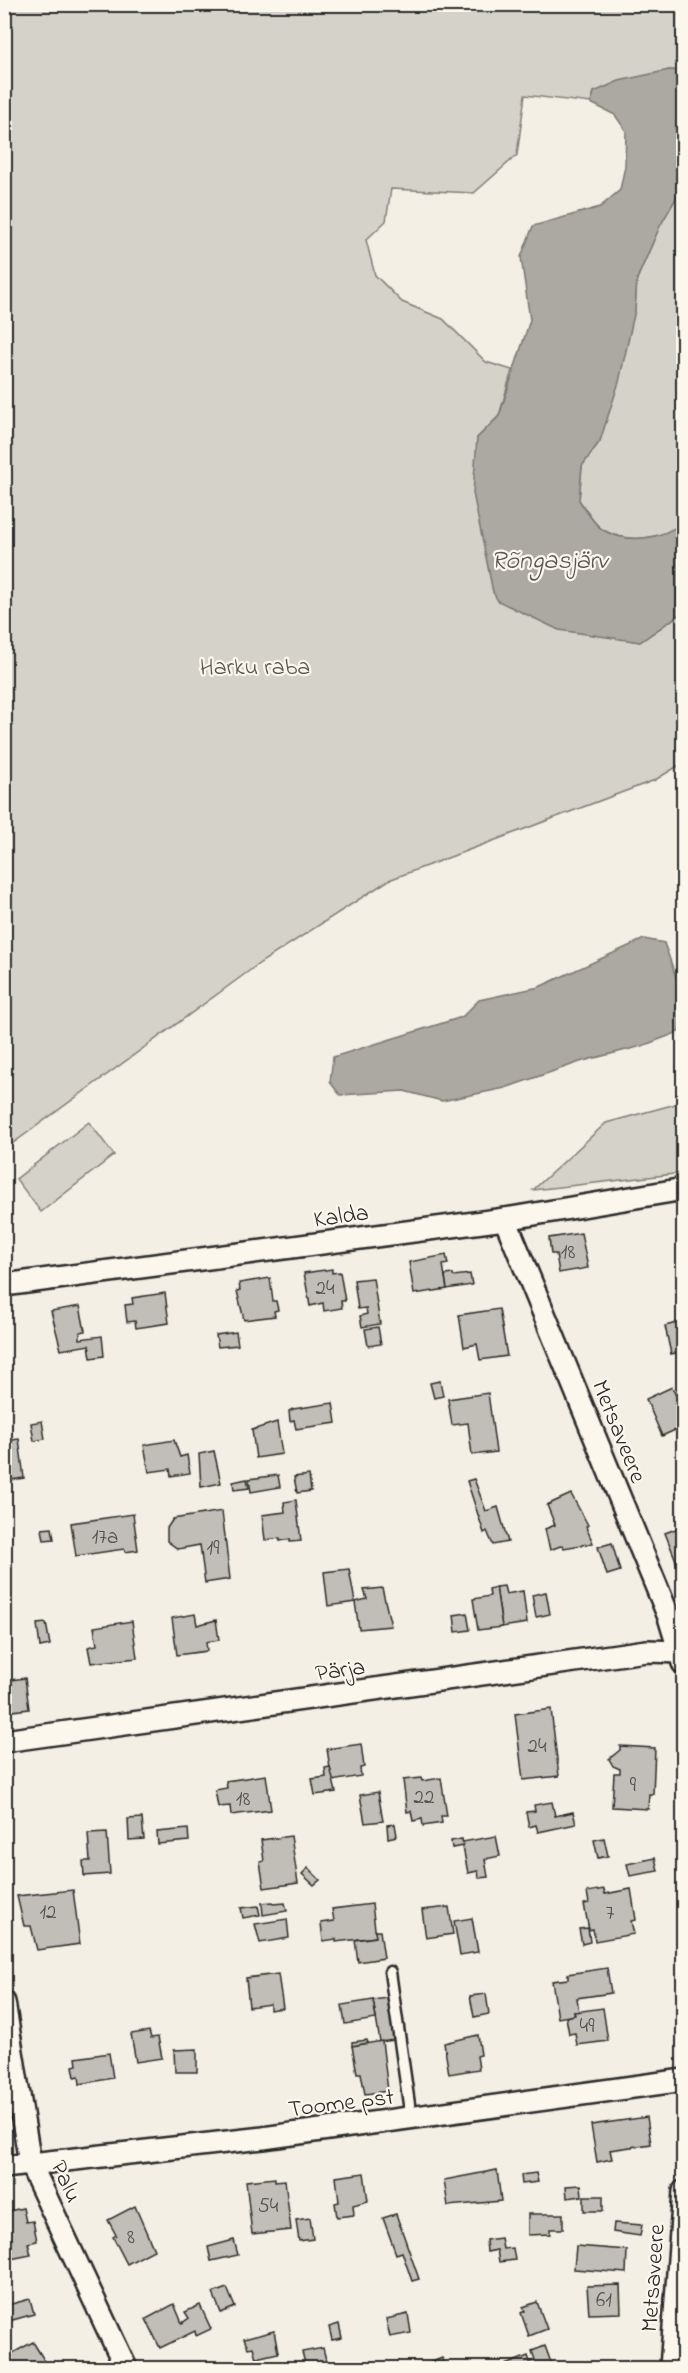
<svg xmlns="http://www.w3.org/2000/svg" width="688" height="2373" viewBox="0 0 688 2373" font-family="'Indie Flower',sans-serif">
	<rect width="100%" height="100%" fill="#f3efe4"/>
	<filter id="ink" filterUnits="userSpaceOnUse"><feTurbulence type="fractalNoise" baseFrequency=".0167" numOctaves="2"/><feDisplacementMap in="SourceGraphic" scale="12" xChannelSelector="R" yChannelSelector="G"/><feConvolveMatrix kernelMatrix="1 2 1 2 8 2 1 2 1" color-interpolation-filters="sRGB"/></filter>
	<g filter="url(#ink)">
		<g fill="#d5d2c9" stroke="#807e7a" stroke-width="1.5">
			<polygon points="5,5 683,5 683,71 669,70 594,92 591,103 525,95 517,155 474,193 391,189 386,221 366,240 375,275 402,302 443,319 486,362 512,370 499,416 477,438 484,541 493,592 603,635 640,642 683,612 683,763 655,780 389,880 260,963 5,1149"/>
			<path d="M 683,186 L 683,522 C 661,540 628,544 603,530 C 594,525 586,509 579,500 L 582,466 L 600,441 L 635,310 L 637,279 L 660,226 Z"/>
			<polygon points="683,1102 683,1173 533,1190 606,1123"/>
			<polygon points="89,1122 114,1155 41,1212 16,1179"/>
		</g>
		<g fill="#aca9a2" stroke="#787772" stroke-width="1.5">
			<path d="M 669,70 L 683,71 L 683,186 L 660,226 L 637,279 L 635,310 L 619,382 L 600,441 L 582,466 L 579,500 C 585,509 594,525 603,530 C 628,544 661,540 683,522 L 683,612 L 640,642 L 559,630 L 498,601 L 493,592 L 473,493 L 477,438 L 499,416 L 530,320 L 521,257 L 533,226 L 600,207 L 620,190 L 625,166 L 626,131 L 615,115 L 591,103 L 594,92 L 619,81 Z"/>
			<path d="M 644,939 L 664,943 C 674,972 688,1001 679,1032 L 642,1046 L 583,1061 L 505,1088 L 442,1101 L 404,1091 L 340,1095 L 330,1082 L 333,1057 L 462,1017 L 479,1000 L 539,987 Z"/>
		</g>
		<g fill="#c0beb6" stroke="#2b2b2b" stroke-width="1.5">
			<polygon points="581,1233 588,1268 559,1273 556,1254 551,1254 549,1238"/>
			<polygon points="446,1255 448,1264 443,1265 447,1289 414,1294 409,1262"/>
			<polygon points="332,1269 332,1273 340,1272 345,1301 341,1301 342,1308 324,1311 323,1303 310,1306 304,1273"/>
			<polygon points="453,1274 453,1276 470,1274 472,1285 447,1289 445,1275"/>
			<polygon points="270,1278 273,1301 276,1301 278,1310 274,1311 275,1316 244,1320 237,1291 240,1290 239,1283"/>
			<polygon points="373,1278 380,1324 362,1327 360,1316 367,1314 366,1308 358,1309 354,1280"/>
			<polygon points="165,1293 169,1323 136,1328 135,1321 127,1322 125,1305 133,1304 132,1298"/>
			<polygon points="80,1306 85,1331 80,1332 80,1339 102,1336 104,1356 91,1358 89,1345 61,1350 51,1311"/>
			<polygon points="499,1309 507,1356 480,1360 477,1344 464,1347 459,1315"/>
			<polygon points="684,1321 684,1351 671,1354 665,1326"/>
			<polygon points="378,1327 381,1344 368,1346 365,1329"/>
			<polygon points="236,1332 238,1345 218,1347 216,1335"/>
			<polygon points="440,1381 443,1396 434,1398 430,1383"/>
			<polygon points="672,1387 684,1414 684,1426 662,1436 646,1399"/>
			<polygon points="488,1393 496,1452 472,1455 468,1423 452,1425 448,1399"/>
			<polygon points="333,1403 336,1423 296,1429 294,1420 290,1421 289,1411 293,1409"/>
			<polygon points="42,1421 45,1439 34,1441 31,1423"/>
			<polygon points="277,1422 282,1454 256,1458 252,1430"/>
			<polygon points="19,1439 24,1478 4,1481 4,1441"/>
			<polygon points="174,1440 180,1457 187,1455 190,1473 171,1476 170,1469 149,1472 144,1445"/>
			<polygon points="214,1451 221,1483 201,1487 199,1454"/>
			<polygon points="278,1475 280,1487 251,1492 249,1479"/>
			<polygon points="309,1475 311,1491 297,1493 294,1477"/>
			<polygon points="247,1479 249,1488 234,1490 233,1482"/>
			<polygon points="474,1479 486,1511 498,1507 508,1542 493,1545 487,1531 484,1533 467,1481"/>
			<polygon points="571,1494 588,1525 586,1527 593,1543 564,1548 563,1545 550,1550 545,1529 555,1525 547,1505"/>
			<polygon points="296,1500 301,1541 290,1542 290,1539 280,1541 280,1538 265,1540 262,1515 285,1512 284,1502"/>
			<polygon points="222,1511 230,1579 205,1583 200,1545 178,1549 167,1541 167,1528 173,1519"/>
			<polygon points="133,1514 138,1550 125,1552 124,1549 76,1556 71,1523"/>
			<polygon points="684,1526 684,1566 679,1568 665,1533"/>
			<polygon points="52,1528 54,1539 44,1540 42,1529"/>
			<polygon points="612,1543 620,1571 607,1575 598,1547"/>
			<polygon points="349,1569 355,1602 328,1606 324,1572"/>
			<polygon points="504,1586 506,1594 523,1591 527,1623 502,1627 496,1587"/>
			<polygon points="496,1587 502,1627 478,1630 473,1599 490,1596 489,1589"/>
			<polygon points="382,1588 391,1626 359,1629 355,1602 367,1599 364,1590"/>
			<polygon points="546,1592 550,1614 536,1617 532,1595"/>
			<polygon points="467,1613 470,1630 456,1632 454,1615"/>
			<polygon points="195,1614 197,1625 216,1620 219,1640 206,1642 207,1651 177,1655 172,1618"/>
			<polygon points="132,1621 137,1658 91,1663 88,1647 97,1645 94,1627"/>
			<polygon points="46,1623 50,1645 40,1647 37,1624"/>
			<polygon points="25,1678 29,1709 4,1712 4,1681"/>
			<polygon points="551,1709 559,1776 523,1780 515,1714"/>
			<polygon points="361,1744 364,1767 360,1768 361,1776 332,1781 327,1749"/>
			<polygon points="620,1746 655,1748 653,1794 649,1794 648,1809 612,1807 614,1773 620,1773 620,1769 613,1766 609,1759 620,1750"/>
			<polygon points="330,1767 336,1792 315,1795 312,1779 326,1777 325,1768"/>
			<polygon points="266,1775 271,1810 231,1815 230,1806 218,1807 215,1790 227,1788 226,1781"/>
			<polygon points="421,1778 422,1781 441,1778 447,1816 441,1816 442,1823 423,1826 422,1819 413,1821 411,1811 407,1812 403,1780"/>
			<polygon points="378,1792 383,1821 365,1823 360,1795"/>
			<polygon points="552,1802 555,1816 573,1812 576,1824 538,1832 536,1825 529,1827 526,1812 535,1811 534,1805"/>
			<polygon points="142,1818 144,1839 129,1840 128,1819"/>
			<polygon points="395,1824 397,1836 388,1838 387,1825"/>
			<polygon points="188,1829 189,1841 158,1844 157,1832"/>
			<polygon points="107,1832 110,1874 84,1876 83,1861 90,1861 88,1833"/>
			<polygon points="291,1836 298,1883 264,1888 260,1862 264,1861 261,1840"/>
			<polygon points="496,1836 500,1856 485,1859 488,1877 479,1878 478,1871 468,1873 462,1842"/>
			<polygon points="604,1838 608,1856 598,1858 594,1840"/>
			<polygon points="462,1839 463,1846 452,1848 451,1841"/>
			<polygon points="655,1858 658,1871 630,1876 627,1864"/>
			<polygon points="308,1868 320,1880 314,1885 302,1874"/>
			<polygon points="604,1889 605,1894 631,1889 636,1920 631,1921 634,1934 595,1941 593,1929 589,1930 584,1904 589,1903 587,1892"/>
			<polygon points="73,1890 80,1944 37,1950 31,1926 24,1926 17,1896"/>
			<polygon points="272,1902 273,1904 285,1903 287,1911 263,1915 262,1903"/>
			<polygon points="372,1904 376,1937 336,1942 336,1939 323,1941 321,1923 334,1921 332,1909"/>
			<polygon points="258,1906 260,1915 243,1918 241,1908"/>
			<polygon points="449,1907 453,1934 426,1938 422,1910"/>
			<polygon points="472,1918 478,1952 460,1955 454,1921"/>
			<polygon points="287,1919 289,1938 260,1943 255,1924"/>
			<polygon points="588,1928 590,1942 582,1944 579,1929"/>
			<polygon points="375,1931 380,1931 384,1958 358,1962 355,1940 376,1937"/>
			<polygon points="607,1968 611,1993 577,1998 579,2012 574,2012 575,2015 558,2018 552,1981 568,1979 568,1974"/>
			<polygon points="278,1974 283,2008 270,2010 270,2004 249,2007 246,1978"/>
			<polygon points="486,1994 489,2014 474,2017 470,1996"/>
			<polygon points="388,1998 394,2040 380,2042 373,2000"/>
			<polygon points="373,2000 376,2019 345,2024 342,2005"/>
			<polygon points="603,2008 608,2041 577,2045 575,2033 569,2034 566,2017 575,2015 574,2012"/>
			<polygon points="149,2031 151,2038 158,2037 162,2058 136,2062 131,2034"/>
			<polygon points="478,2035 481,2055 477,2056 479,2069 449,2074 444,2043"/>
			<polygon points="367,2040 368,2043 352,2046 352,2042"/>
			<polygon points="382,2041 388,2091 365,2094 361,2073 357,2073 352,2046"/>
			<polygon points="197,2049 197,2072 175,2072 174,2050"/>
			<polygon points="109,2053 113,2078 80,2084 79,2076 75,2077 73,2066 77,2065 76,2058"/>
			<polygon points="647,2117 651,2144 610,2150 612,2159 597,2162 591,2125"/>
			<polygon points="497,2170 501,2201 448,2206 444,2180"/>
			<polygon points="364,2173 368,2201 353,2205 354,2215 337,2217 335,2203 339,2202 336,2177"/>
			<polygon points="536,2173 538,2182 522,2184 521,2175"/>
			<polygon points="275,2178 275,2181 285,2180 291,2230 252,2234 246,2181"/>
			<polygon points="581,2185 582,2196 567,2198 566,2186"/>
			<rect x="584" y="2196" width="19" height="15"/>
			<polygon points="135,2206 154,2250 127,2264 113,2237 116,2235 108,2220"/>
			<polygon points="23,2208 26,2222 33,2221 37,2241 28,2243 31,2255 5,2260 4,2212"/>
			<polygon points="396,2214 419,2279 412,2281 402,2252 396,2254 383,2218"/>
			<polygon points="528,2214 563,2214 563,2229 550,2229 550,2234 528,2235"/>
			<polygon points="310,2218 313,2239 299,2241 296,2220"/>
			<polygon points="614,2223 642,2225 640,2236 613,2232"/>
			<polygon points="501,2238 503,2249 513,2248 515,2260 499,2262 497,2250 487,2252 486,2240"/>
			<polygon points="234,2240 238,2255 211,2261 208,2247"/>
			<polygon points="576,2246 627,2250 626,2273 574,2269"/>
			<polygon points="620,2285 621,2313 589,2314 587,2286"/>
			<polygon points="227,2288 235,2307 221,2313 213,2293"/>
			<polygon points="30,2299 34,2314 9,2321 4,2306"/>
			<polygon points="537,2302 547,2329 529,2336 521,2313 525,2311 523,2307"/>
			<polygon points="174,2304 182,2323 189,2318 185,2312 200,2305 211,2329 196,2336 195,2331 160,2348 146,2319"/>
			<polygon points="408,2314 411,2333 390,2337 386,2319"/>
			<polygon points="339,2324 342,2338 332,2340 329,2327"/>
			<polygon points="274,2331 278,2353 256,2358 253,2347 248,2348 244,2339"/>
			<polygon points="33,2342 49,2368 14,2368 7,2356"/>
			<polygon points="545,2346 553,2368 497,2368 528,2356 530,2362 535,2360 532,2351"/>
			<polygon points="323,2348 328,2368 301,2368 300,2364 305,2363 302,2352"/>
			<polygon points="442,2358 446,2368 429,2368 427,2364"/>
		</g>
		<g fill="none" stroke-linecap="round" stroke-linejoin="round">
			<defs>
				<polyline id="service" points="390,1972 411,2118"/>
				<g id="minor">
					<polyline points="505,1219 669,1617 683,1663"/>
					<polyline points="4,1285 505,1219 684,1189"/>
					<polyline points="4,1741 646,1651 684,1652"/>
					<polyline points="4,2002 30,2163 126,2368"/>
					<polyline points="4,2167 263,2138 684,2080"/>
					<polyline points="671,2368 684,2191"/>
				</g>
			</defs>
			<use href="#service" stroke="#2b2b2b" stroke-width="15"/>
			<use href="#minor" stroke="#2b2b2b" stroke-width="26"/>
			<use href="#service" stroke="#fbf7ec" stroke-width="10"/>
			<use href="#minor" stroke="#fbf7ec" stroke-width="21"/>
		</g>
	</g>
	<g text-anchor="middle" stroke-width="4.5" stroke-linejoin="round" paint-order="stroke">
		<g font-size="21" fill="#50504e">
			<text x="568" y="1258">18</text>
			<text x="325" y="1294">24</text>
			<text x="105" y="1543">17a</text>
			<text x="213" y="1554">19</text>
			<text x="537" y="1752">24</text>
			<text x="633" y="1791">9</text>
			<text x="424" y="1803">22</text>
			<text x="243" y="1805">18</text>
			<text x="48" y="1918">12</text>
			<text x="610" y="1919">7</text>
			<text x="587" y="2032">49</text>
			<text x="268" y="2212">54</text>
			<text x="131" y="2243">8</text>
			<text x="604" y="2306">61</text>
		</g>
		<g font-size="24" fill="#565552" stroke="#fbf7ec">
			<text x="255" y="674">Harku raba</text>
		</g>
		<g font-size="24" fill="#2b2b2b" stroke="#fbf7ec">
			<text transform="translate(341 1215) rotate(-8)" y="8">Kalda</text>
			<text transform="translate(620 1431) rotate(68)" y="8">Metsaveere</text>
			<text transform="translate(340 1669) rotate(-8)" y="8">Pärja</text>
			<text transform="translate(341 2102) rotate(-7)" y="8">Toome pst</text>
			<text transform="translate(67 2181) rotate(65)" y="8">Palu</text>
			<text transform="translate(652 2278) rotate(-86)" y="8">Metsaveere</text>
		</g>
		<g font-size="26" font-style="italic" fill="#585755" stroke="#fbf7ec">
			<text x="549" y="568">Rõngasjärv</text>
		</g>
	</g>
	<rect width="688" height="2373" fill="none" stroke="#fbf7ec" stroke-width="24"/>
	<rect x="12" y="12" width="664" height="2349" fill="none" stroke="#2b2b2b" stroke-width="2" filter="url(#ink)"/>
</svg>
